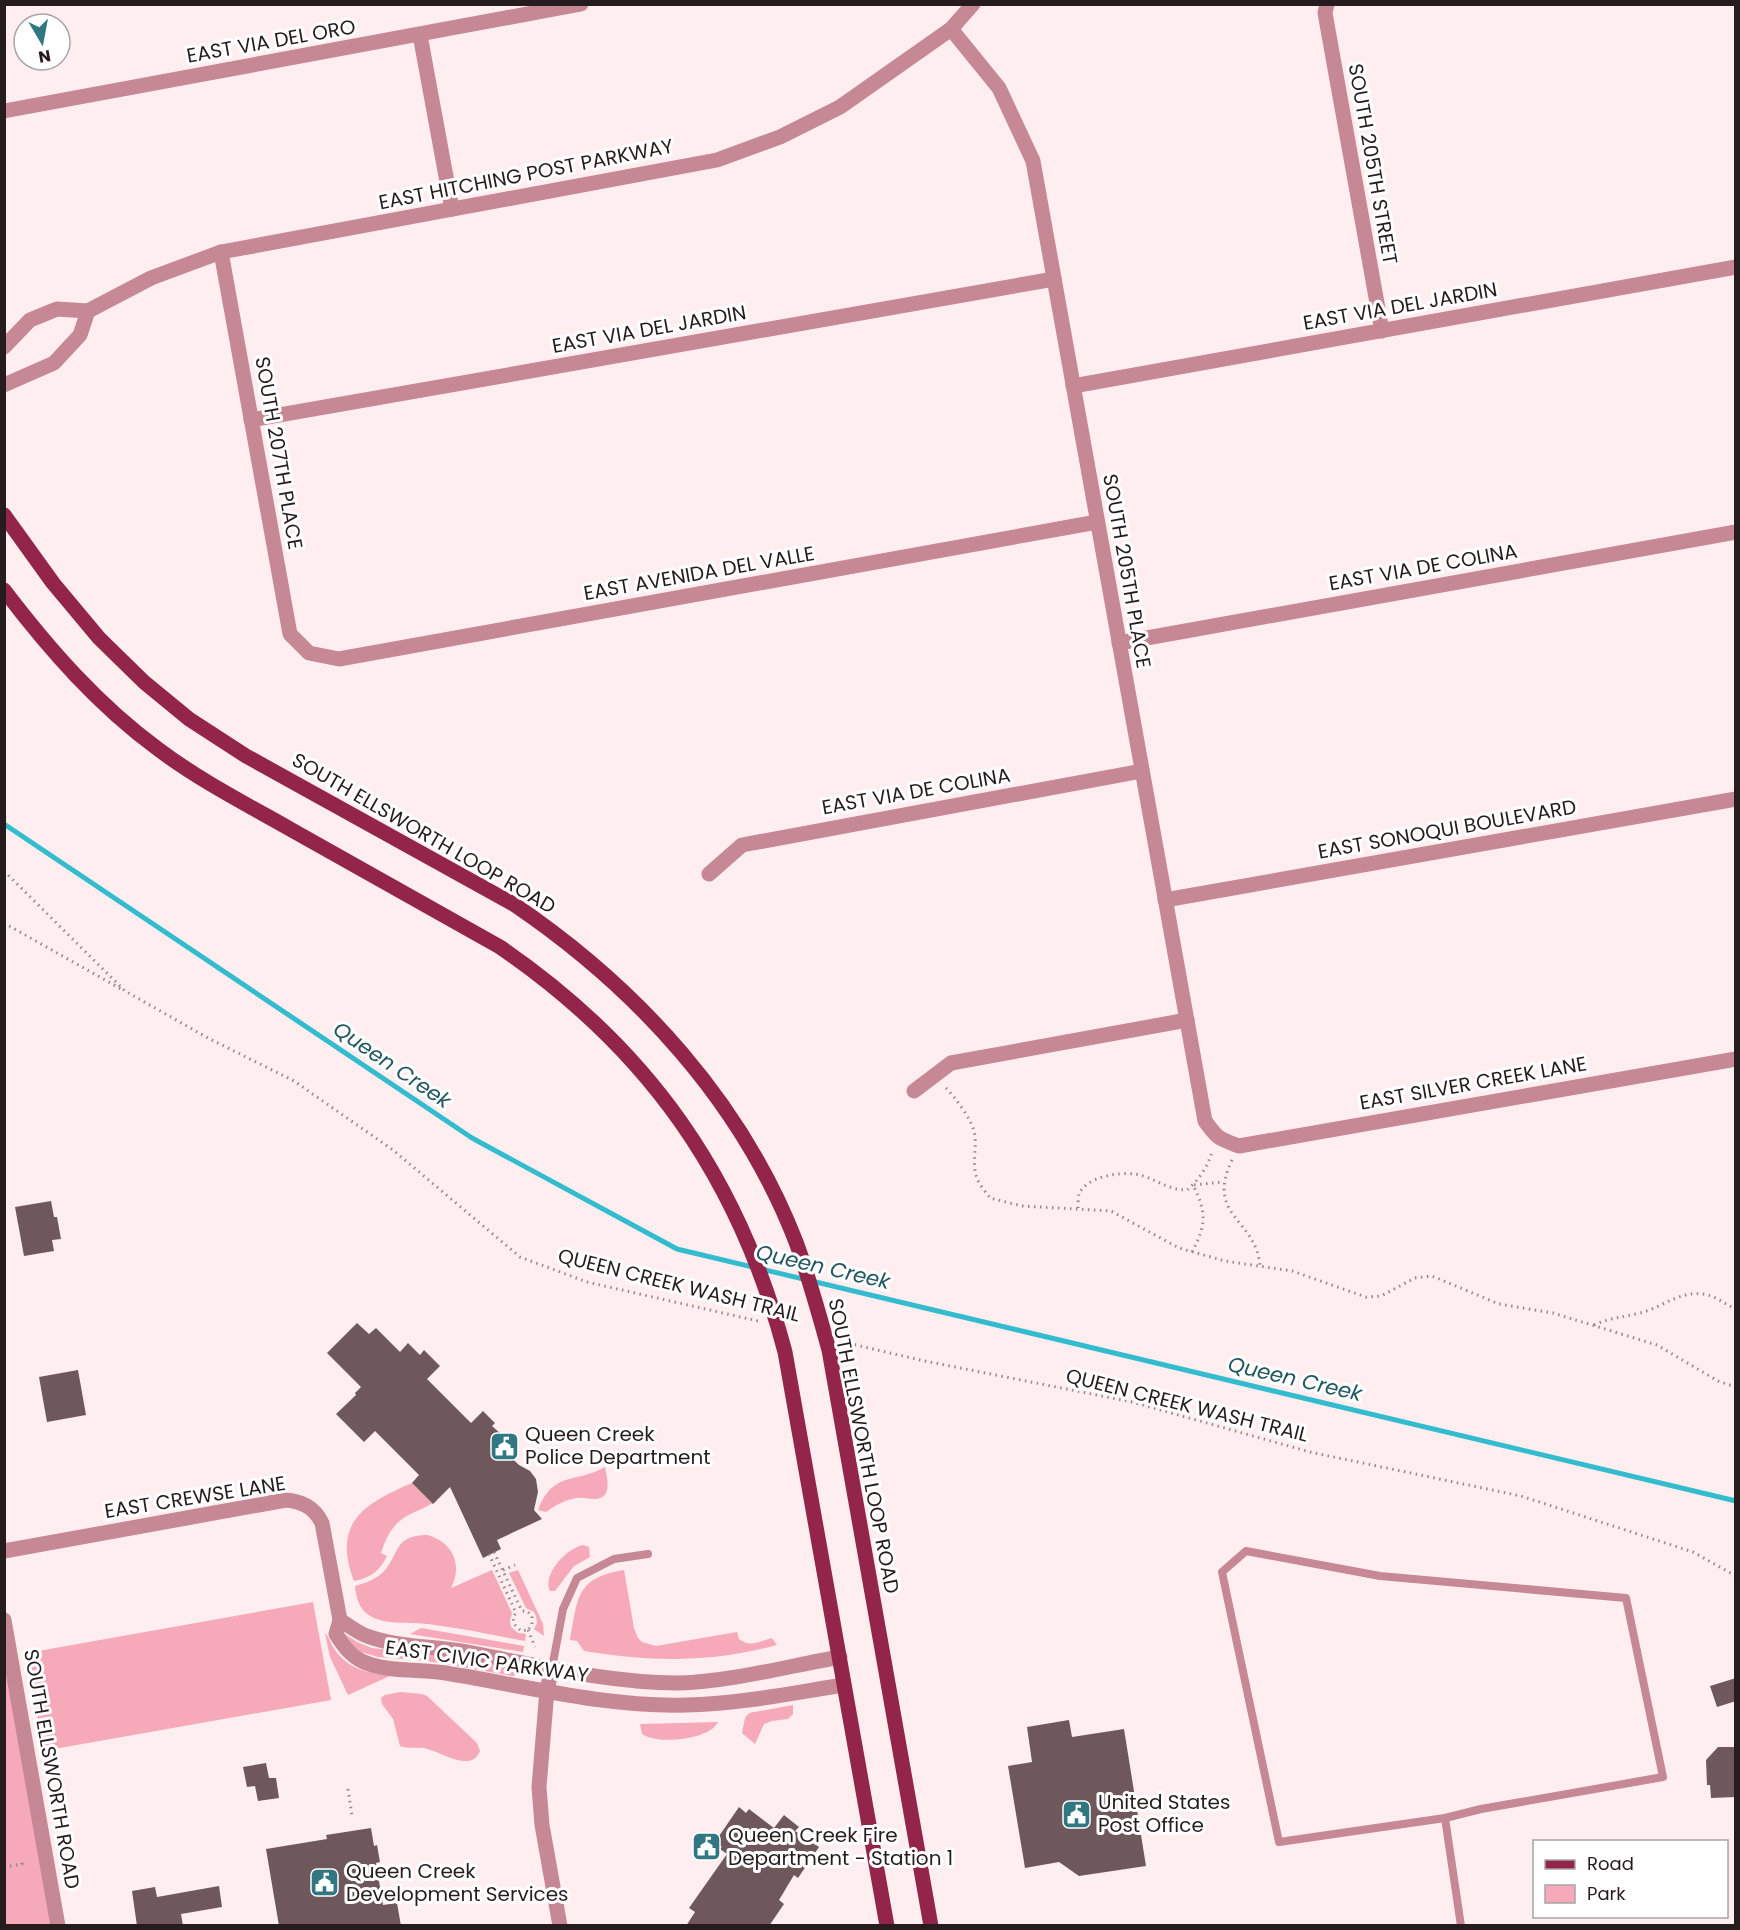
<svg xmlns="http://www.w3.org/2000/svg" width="1740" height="1930" viewBox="0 0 1740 1930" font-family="Poppins,sans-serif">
	<rect width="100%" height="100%" fill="#feeef0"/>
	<g fill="#f6a9b9">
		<path d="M 605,1467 C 607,1478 613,1497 596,1499 C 589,1499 583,1497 576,1498 C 565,1500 555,1505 546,1512 L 538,1510 C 554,1470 575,1484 605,1467 Z"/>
		<path d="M 412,1483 L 433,1504 L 447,1492 C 420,1519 396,1505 381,1553 L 387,1556 C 380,1571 370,1578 354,1581 C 332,1523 363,1504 412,1483 Z"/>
		<path d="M 427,1535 C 453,1542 463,1565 451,1588 L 492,1570 L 512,1613 L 510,1621 L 511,1627 L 518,1633 L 526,1634 L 525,1641 C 493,1635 460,1628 428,1624 C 411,1622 388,1625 372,1617 C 360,1611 356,1599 355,1586 C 366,1583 377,1579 385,1570 C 400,1552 394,1536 427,1535 Z"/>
		<path d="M 583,1545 L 589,1547 L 590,1557 L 574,1566 L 555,1591 L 550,1591 C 542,1574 567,1548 583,1545 Z"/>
		<polygon points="518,1570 543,1624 544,1636 534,1629 537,1623 536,1616 534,1612 526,1608 509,1573"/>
		<path d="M 624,1570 L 634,1628 L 638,1638 L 642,1642 L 656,1646 L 737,1632 L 739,1639 C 751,1648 760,1641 772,1638 L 777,1645 C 710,1663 651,1662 584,1651 L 577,1641 L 570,1640 C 578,1597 576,1578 624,1570 Z"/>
		<polygon points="313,1602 331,1700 43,1751 27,1653"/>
		<polygon points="4,1618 58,1925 5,1925"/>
		<polygon points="421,1628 524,1646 523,1652 410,1634"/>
		<path d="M 325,1633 C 329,1637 331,1644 335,1650 C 348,1669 369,1674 392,1675 L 348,1695 L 330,1657 Z"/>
		<polygon points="345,1634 357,1642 372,1648 443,1656 512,1668 517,1670 517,1674 513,1676 427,1661 378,1657 361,1652 354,1646"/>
		<path d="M 400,1692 L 422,1694 L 427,1696 L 477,1743 L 480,1751 C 471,1774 440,1751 424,1748 C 415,1747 408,1749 400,1746 L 393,1719 L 382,1704 L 381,1698 L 385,1695 Z"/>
		<polygon points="793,1705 793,1714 788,1719 772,1721 764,1724 755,1744 742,1733 745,1718 749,1713"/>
		<path d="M 718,1722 C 710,1740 656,1745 642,1734 L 640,1724 Z"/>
	</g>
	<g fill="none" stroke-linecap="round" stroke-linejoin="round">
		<polyline stroke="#33bbce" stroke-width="5" points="4,824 472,1138 677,1249 1736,1501"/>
	</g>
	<g fill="#6f585c">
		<polygon points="51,1201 54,1217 57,1217 61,1239 52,1240 54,1251 24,1256 15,1207"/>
		<polygon points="357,1323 369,1334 376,1328 400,1352 408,1343 420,1355 424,1350 440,1366 427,1379 471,1423 483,1411 495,1423 492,1426 502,1435 495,1442 519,1465 530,1471 536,1479 538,1492 534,1510 542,1519 497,1540 501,1549 483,1558 450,1487 433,1504 412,1483 419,1475 375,1431 364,1442 336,1414 356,1395 355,1393 361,1387 327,1353"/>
		<polygon points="78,1370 86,1415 47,1422 39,1377"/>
		<polygon points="1736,1678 1736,1701 1717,1707 1710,1686"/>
		<polygon points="1069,1720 1072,1737 1124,1729 1146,1866 1079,1876 1059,1862 1025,1868 1008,1766 1032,1762 1027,1727"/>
		<polygon points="1718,1747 1736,1747 1736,1797 1711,1798 1710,1785 1707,1785 1706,1760"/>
		<polygon points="266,1763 269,1778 276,1778 279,1798 258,1801 255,1786 247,1787 243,1767"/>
		<polygon points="739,1807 746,1813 749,1809 774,1828 784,1815 799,1827 795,1831 819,1847 798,1878 794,1875 779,1900 784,1904 769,1926 686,1926 695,1912 689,1908 727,1854 720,1849 722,1847 715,1842"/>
		<polygon points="371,1828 374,1846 377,1845 380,1862 376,1863 383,1905 397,1903 401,1926 279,1926 266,1849 327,1839 326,1835"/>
		<polygon points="219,1886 222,1907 181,1914 183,1926 137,1926 132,1891 155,1887 157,1897"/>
	</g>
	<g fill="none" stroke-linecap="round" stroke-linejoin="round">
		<g stroke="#96898b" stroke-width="3" stroke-dasharray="1.5 4.5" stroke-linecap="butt">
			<polyline points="4,871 125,991 208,1038 294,1081 393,1150 520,1257 587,1282 758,1321"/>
			<polyline points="4,923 121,989"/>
			<path d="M 946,1088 C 955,1097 971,1119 974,1131 C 978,1146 971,1163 977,1178 C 979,1185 986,1192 990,1198 L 1022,1206 L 1111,1211 L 1179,1248 L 1225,1261 L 1292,1271 L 1366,1297 L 1381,1296 L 1415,1278 L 1432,1276 L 1499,1304 L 1553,1313 L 1657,1345 L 1718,1381 L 1736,1387"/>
			<path d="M 1232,1160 C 1205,1217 1256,1218 1260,1266"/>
			<path d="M 1078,1208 C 1078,1204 1078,1198 1079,1194 C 1086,1177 1118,1172 1134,1174 C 1153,1176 1165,1190 1187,1190 C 1198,1181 1209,1165 1212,1151"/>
			<path d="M 1192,1252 C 1206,1226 1207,1212 1193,1185 L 1223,1182"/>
			<path d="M 1594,1325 C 1609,1318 1624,1317 1640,1313 C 1661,1308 1679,1291 1702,1294 C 1715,1295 1724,1304 1736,1309"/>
			<polyline points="843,1342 920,1360 1132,1402 1310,1452 1521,1496 1693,1552 1736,1576"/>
			<polyline points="494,1552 522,1611 527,1611 532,1616 532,1625 528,1630"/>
			<polyline points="489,1554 516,1613 513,1617 514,1624 521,1631 528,1630"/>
			<polyline points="503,1570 515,1565"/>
			<polyline points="528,1630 535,1647"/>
			<polyline points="348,1789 352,1816"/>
			<polyline points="4,1867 22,1864 22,1862"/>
		</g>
		<g stroke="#c68895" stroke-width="8">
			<polygon points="1246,1551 1380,1576 1626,1598 1663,1777 1481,1809 1445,1818 1279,1842 1222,1572"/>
			<polyline points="552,1668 563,1609 577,1578 614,1559 648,1554"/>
			<polyline points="1445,1818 1461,1926"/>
		</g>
		<g stroke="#c68895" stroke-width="15">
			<polyline points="1327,4 1325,13 1382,331"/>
			<path d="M 951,29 L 999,88 L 1033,161 L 1205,1121 C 1218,1139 1218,1138 1239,1146 L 1736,1059"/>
			<polyline points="420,35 452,209"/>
			<polyline points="4,111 581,4"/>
			<polyline points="221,252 290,634 309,653 339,659 1097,522"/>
			<polyline points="4,347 30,320 57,309 88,311 151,278 221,252 717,160 780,137 840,107 951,29 973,4"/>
			<polyline points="4,385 54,363 80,335 88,311"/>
			<polyline points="1073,386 1736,267"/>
			<polyline points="251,420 1054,279"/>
			<polyline points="1119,643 1736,532"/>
			<polyline points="709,874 742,845 1142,771"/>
			<polyline points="1165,900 1736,799"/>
			<polyline points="914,1091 951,1063 1187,1020"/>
		</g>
		<g stroke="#c68895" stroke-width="15">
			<path d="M 4,1551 L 286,1500 C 303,1502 314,1507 322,1523 L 340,1620"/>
			<polyline points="4,1620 58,1926"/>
			<path d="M 340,1620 L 336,1634 C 344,1647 353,1659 369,1664 C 392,1672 421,1669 446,1673 C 525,1686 605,1707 686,1705 C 739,1704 792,1693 844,1685"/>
			<path d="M 340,1620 C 348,1625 358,1633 367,1636 C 396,1647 431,1646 461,1651 C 531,1664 607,1683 678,1683 C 728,1682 789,1666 840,1657"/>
			<polyline points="552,1668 547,1690 539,1787 542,1825 560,1926"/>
		</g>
		<g stroke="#94254a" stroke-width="15">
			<path d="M 4,515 L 53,583 L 99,638 L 144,682 L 189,719 L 246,756 L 515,905 C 637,988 742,1102 796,1242 C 809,1277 819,1314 829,1350 L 931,1926"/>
			<path d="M 4,590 C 49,649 98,705 158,749 C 199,780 246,804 290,829 C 360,868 430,908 500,947 C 649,1049 739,1178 785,1352 L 887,1926"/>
		</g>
	</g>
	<defs>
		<symbol id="civic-square" viewBox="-11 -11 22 22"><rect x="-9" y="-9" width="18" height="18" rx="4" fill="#307782" stroke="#fff"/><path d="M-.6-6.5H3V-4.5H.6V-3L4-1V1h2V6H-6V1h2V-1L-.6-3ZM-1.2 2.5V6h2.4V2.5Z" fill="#fff"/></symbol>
	</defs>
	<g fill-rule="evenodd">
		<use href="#civic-square" x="488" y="1430" width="33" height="33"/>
		<use href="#civic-square" x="1060" y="1798" width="33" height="33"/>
		<use href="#civic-square" x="690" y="1830" width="33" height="33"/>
		<use href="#civic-square" x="308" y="1866" width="33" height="33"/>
	</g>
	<g text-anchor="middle" stroke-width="6" stroke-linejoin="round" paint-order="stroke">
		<g font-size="20" fill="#261c1e" stroke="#fff">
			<text transform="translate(271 41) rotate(-10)" y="7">EAST VIA DEL ORO</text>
			<text transform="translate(1373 164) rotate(80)" y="7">SOUTH 205TH STREET</text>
			<text transform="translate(526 174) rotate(-11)" y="7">EAST HITCHING POST PARKWAY</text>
			<text transform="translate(1400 306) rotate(-10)" y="7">EAST VIA DEL JARDIN</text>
			<text transform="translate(649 329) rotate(-10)" y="7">EAST VIA DEL JARDIN</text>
			<text transform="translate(279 453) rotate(80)" y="7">SOUTH 207TH PLACE</text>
			<text transform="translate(1423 567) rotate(-10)" y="7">EAST VIA DE COLINA</text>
			<text transform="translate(1127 571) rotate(80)" y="7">SOUTH 205TH PLACE</text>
			<text transform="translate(699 573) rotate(-10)" y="7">EAST AVENIDA DEL VALLE</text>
			<text transform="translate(916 791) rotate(-10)" y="7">EAST VIA DE COLINA</text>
			<text transform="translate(1447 829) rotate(-10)" y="7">EAST SONOQUI BOULEVARD</text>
			<text transform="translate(424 833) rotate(30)" y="7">SOUTH ELLSWORTH LOOP ROAD</text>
			<text transform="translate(1473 1083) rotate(-10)" y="7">EAST SILVER CREEK LANE</text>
			<text transform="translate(679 1285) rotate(14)" y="7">QUEEN CREEK WASH TRAIL</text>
			<text transform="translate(1187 1405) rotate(14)" y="7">QUEEN CREEK WASH TRAIL</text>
			<text transform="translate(864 1446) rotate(79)" y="7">SOUTH ELLSWORTH LOOP ROAD</text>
			<text transform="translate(195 1497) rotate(-9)" y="7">EAST CREWSE LANE</text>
			<text transform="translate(487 1661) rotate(8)" y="7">EAST CIVIC PARKWAY</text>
			<text transform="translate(52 1769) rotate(80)" y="7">SOUTH ELLSWORTH ROAD</text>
		</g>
		<g font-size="20" fill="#261c1e" stroke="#fff" text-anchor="start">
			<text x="525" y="1441">Queen Creek<tspan x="525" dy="23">Police Department</tspan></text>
			<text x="1098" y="1809">United States<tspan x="1098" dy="23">Post Office</tspan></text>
			<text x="728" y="1842">Queen Creek Fire<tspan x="728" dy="23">Department - Station 1</tspan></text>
			<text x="346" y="1878">Queen Creek<tspan x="346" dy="23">Development Services</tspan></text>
		</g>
		<g font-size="21" font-style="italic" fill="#225860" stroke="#fff">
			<text transform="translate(392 1065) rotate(34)" y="7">Queen Creek</text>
			<text transform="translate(823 1267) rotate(13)" y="7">Queen Creek</text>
			<text transform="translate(1295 1379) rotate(13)" y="7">Queen Creek</text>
		</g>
	</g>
	<rect width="1740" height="1930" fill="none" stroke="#261c1e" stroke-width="12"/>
	<rect x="1533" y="1840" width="195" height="78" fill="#ffffff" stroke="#a8a4a5" stroke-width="1.5"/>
	<rect x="1545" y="1860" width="30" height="9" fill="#94254a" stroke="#a8a4a5" stroke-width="1.5"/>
	<text x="1587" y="1870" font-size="18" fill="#261c1e">Road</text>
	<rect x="1545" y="1885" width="30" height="18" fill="#f6a9b9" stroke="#a8a4a5" stroke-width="1.5"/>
	<text x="1587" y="1900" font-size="18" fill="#261c1e">Park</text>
	<g transform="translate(42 42) rotate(170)"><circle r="28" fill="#ffffff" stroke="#a8a4a5" stroke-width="1.5"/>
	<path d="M0-4.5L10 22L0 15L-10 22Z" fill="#307782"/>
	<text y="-9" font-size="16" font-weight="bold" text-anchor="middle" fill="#261c1e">N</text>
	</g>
</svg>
